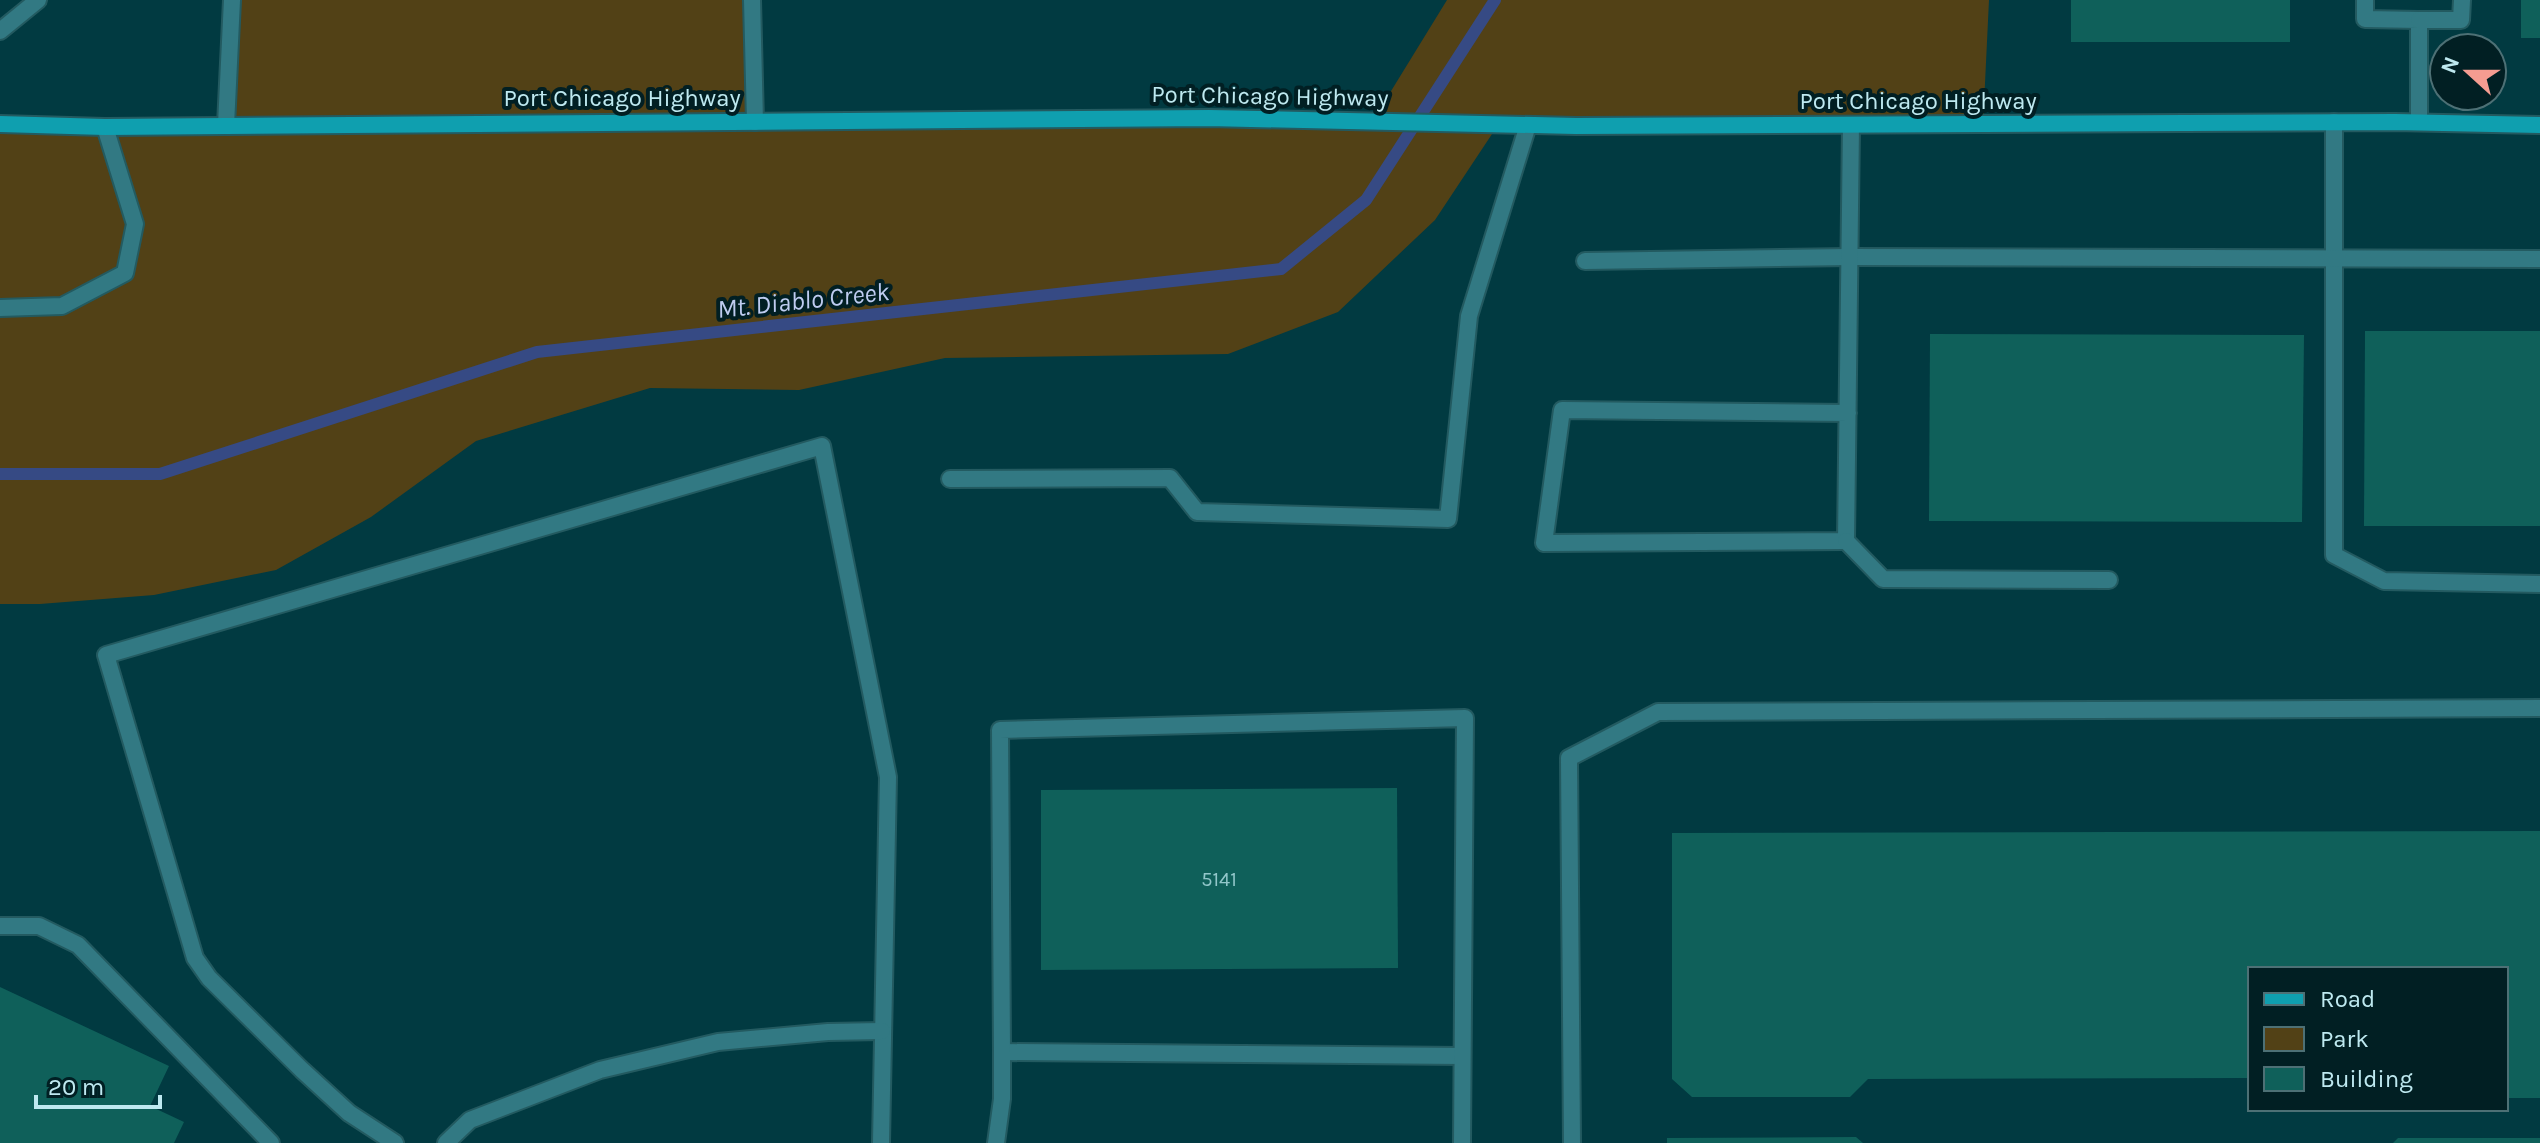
<svg xmlns="http://www.w3.org/2000/svg" width="2540" height="1143" viewBox="0 0 2540 1143" font-family="Karla,sans-serif">
	<rect width="100%" height="100%" fill="#013a41"/>
	<polygon fill="#524116" points="232,0 752,0 755,121 1372,122 1447,0 1989,0 1983,125 1498,125 1435,220 1338,312 1228,354 945,358 799,390 650,388 476,441 371,517 276,570 154,595 40,604 0,604 0,124 226,125"/>
	<g fill="none" stroke-linecap="round" stroke-linejoin="round">
		<polyline stroke="#364a84" stroke-width="12" points="0,474 160,474 537,352 1281,269 1366,200 1495,0"/>
	</g>
	<g fill="#0f605a">
		<rect x="2071" y="0" width="219" height="42"/>
		<rect x="2521" y="0" width="19" height="38"/>
		<polygon points="2365,331 2540,331 2540,526 2364,526"/>
		<polygon points="1930,334 2304,335 2302,522 1929,521"/>
		<polygon points="1397,788 1398,968 1041,970 1041,790"/>
		<polygon points="2540,831 2540,1098 2506,1098 2506,969 2250,969 2250,1078 1868,1079 1850,1097 1692,1097 1672,1079 1672,833"/>
		<polygon points="0,987 169,1066 150,1106 184,1122 174,1143 0,1143"/>
		<polygon points="1856,1137 1863,1143 1667,1143 1667,1138"/>
		<polygon points="2398,1138 2540,1138 2540,1143 2393,1143"/>
	</g>
	<g fill="none" stroke-linecap="round" stroke-linejoin="round">
		<defs>
			<g id="lane">
				<polyline points="2365,0 2365,19 2419,20 2419,122"/>
				<polyline points="2419,20 2461,20 2462,0"/>
				<polyline points="2334,122 2334,555 2384,581 2540,584"/>
				<polyline points="1585,261 1850,257 2540,259"/>
				<polyline points="0,308 62,306 125,273 135,224 105,127"/>
				<polyline points="1848,413 1562,410 1544,543 1846,541 1851,125"/>
				<polyline points="950,479 1170,478 1197,512 1448,519 1469,316 1528,125"/>
				<polyline points="1846,541 1883,579 2109,580"/>
				<polyline points="0,926 39,926 78,945 271,1143"/>
				<polyline points="1002,1052 1462,1056"/>
				<polyline points="395,1143 349,1113 302,1070 209,978 195,958 106,655 822,446 888,777 881,1143"/>
				<polyline points="446,1143 470,1120 600,1070 718,1042 828,1032 882,1031"/>
				<polyline points="996,1143 1002,1099 1002,1052 1000,730 1465,718 1462,1143"/>
				<polyline points="1572,1143 1569,758 1658,712 2540,708"/>
			</g>
			<g id="street">
				<polyline points="752,0 755,122"/>
				<polyline points="0,31 38,0"/>
				<polyline points="226,125 232,0"/>
			</g>
			<polyline id="secondary" points="0,124 105,127 1209,118 1576,126 2395,122 2540,125"/>
		</defs>
		<use href="#lane" stroke="#235a60" stroke-width="20"/>
		<use href="#street" stroke="#235a60" stroke-width="20"/>
		<use href="#secondary" stroke="#235a60" stroke-width="20"/>
		<use href="#lane" stroke="#327983" stroke-width="16"/>
		<use href="#street" stroke="#327983" stroke-width="16"/>
		<use href="#secondary" stroke="#0f9faf" stroke-width="16"/>
	</g>
	<g text-anchor="middle" stroke-width="8" stroke-linejoin="round" paint-order="stroke">
		<g font-size="20" fill="#92c7ca">
			<text x="1219" y="886">5141</text>
		</g>
		<g font-size="24" fill="#bee9f0" stroke="#011f23">
			<text transform="translate(1270 96) rotate(1)" y="8">Port Chicago Highway</text>
			<text x="622" y="106">Port Chicago Highway</text>
			<text x="1918" y="109">Port Chicago Highway</text>
		</g>
		<g font-size="26" font-style="italic" fill="#beccf0" stroke="#011f23">
			<text transform="translate(803 300) rotate(-6)" y="9">Mt. Diablo Creek</text>
		</g>
	</g>
	<rect x="2248" y="967" width="260" height="144" fill="#011f23" stroke="#4d7075" stroke-width="2"/>
	<rect x="2264" y="993" width="40" height="12" fill="#0f9faf" stroke="#4d7075" stroke-width="2"/>
	<text x="2320" y="1007" font-size="24" fill="#bee9f0">Road</text>
	<rect x="2264" y="1027" width="40" height="24" fill="#524116" stroke="#4d7075" stroke-width="2"/>
	<text x="2320" y="1047" font-size="24" fill="#bee9f0">Park</text>
	<rect x="2264" y="1067" width="40" height="24" fill="#0f605a" stroke="#4d7075" stroke-width="2"/>
	<text x="2320" y="1087" font-size="24" fill="#bee9f0">Building</text>
	<g transform="translate(2468 72) rotate(291)"><circle r="38" fill="#011f23" stroke="#4d7075" stroke-width="2"/>
	<path d="M0-6L14 30L0 20L-14 30Z" fill="#f59c91"/>
	<text y="-12" font-size="22" font-weight="bold" text-anchor="middle" fill="#bee9f0">N</text>
	</g>
	<path d="M36 1095v12h124v-12" fill="none" stroke="#bee9f0" stroke-width="4"/>
	<text x="48" y="1095" font-size="24" fill="#bee9f0" stroke="#011f23" stroke-width="6" paint-order="stroke">20 m</text>
</svg>
